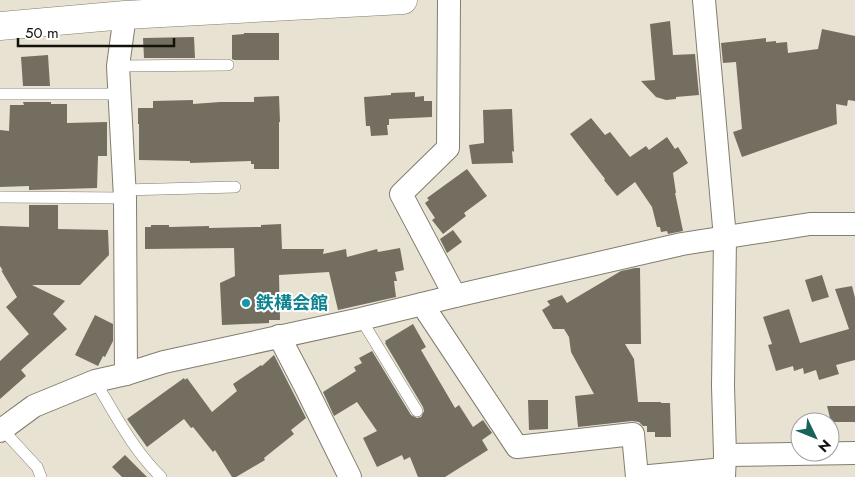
<svg xmlns="http://www.w3.org/2000/svg" width="855" height="477" viewBox="0 0 855 477" font-family="Jost,'Noto Sans JP',sans-serif">
	<rect width="100%" height="100%" fill="#e7e2d1"/>
	<g fill="#736e60">
		<polygon points="670,21 673,55 695,54 699,95 676,97 676,99 666,100 656,97 641,81 655,80 650,24"/>
		<polygon points="822,29 855,36 855,101 848,100 847,106 836,104 837,124 742,157 733,132 742,129 736,62 723,63 721,43 766,38 766,42 776,41 776,43 787,42 788,53 818,49"/>
		<polygon points="244,33 279,33 279,60 234,60 232,59 232,35 244,34"/>
		<polygon points="194,37 195,58 144,58 143,38"/>
		<polygon points="48,55 50,86 23,86 21,57"/>
		<polygon points="415,92 415,97 424,96 424,101 432,101 432,117 389,119 389,125 387,125 388,135 371,136 370,126 366,126 364,97 391,95 391,93"/>
		<polygon points="279,96 280,122 279,122 279,169 254,169 254,164 251,164 251,161 190,163 190,161 139,160 139,124 138,124 138,108 153,108 153,101 193,100 193,104 220,102 254,102 254,97"/>
		<polygon points="23,102 51,102 51,104 67,104 67,123 107,122 107,156 98,156 97,188 29,190 29,186 0,187 0,130 9,131 10,105 24,105"/>
		<polygon points="512,109 514,152 512,151 513,163 472,164 469,145 484,143 483,110"/>
		<polygon points="591,118 605,135 610,132 630,157 646,146 649,150 667,137 675,149 678,147 688,163 673,173 676,193 675,193 683,231 668,234 667,231 661,232 660,227 657,227 652,207 635,182 617,196 604,180 605,179 570,134"/>
		<polygon points="467,169 487,196 464,213 466,216 443,234 432,220 435,218 425,203 429,200 427,198"/>
		<polygon points="29,205 58,205 58,229 108,230 109,255 80,285 32,285 65,301 53,314 67,329 21,370 26,376 0,399 0,361 29,334 6,307 17,297 1,270 3,271 0,266 0,226 29,227"/>
		<polygon points="281,224 282,249 324,249 323,254 346,249 347,257 377,249 378,252 400,248 404,270 395,272 397,281 394,281 396,297 338,310 329,272 279,275 280,320 269,320 269,323 222,325 220,283 235,276 234,248 145,249 145,227 151,227 151,225 169,225 169,227 209,226 209,228 255,227 261,227 261,225"/>
		<polygon points="453,230 462,242 447,253 440,239"/>
		<polygon points="635,268 640,268 641,344 625,344 634,359 638,402 661,402 661,403 670,403 671,437 655,437 655,432 647,432 647,426 643,426 639,422 632,421 578,427 575,396 594,394 571,352 569,337 564,329 553,329 542,310 550,305 547,301 562,295 567,303 621,271"/>
		<polygon points="822,275 829,297 812,302 805,280"/>
		<polygon points="852,286 855,298 855,360 836,365 839,374 819,380 816,370 804,374 803,368 794,371 793,366 776,371 768,345 772,344 763,317 789,309 800,343 849,329 835,289"/>
		<polygon points="95,315 113,324 113,341 105,357 103,356 98,366 75,355"/>
		<polygon points="413,324 426,347 421,350 455,408 459,405 473,427 483,420 492,433 482,440 488,450 445,477 418,477 410,457 404,460 402,455 377,467 363,438 377,431 357,402 334,416 323,392 356,371 354,367 362,363 359,358 372,351 411,415 417,418 421,417 424,411 423,407 385,343 386,342 385,341"/>
		<polygon points="274,355 306,418 291,430 294,434 264,458 265,460 236,477 232,477 215,450 213,452 193,427 191,428 184,419 147,447 127,419 184,378 185,380 187,378 212,412 237,391 233,384 261,365 262,366"/>
		<polygon points="528,400 548,400 548,429 529,430"/>
		<polygon points="827,406 855,406 855,422 831,422"/>
		<polygon points="125,455 147,477 122,477 112,467"/>
	</g>
	<g fill="none" stroke-linecap="round" stroke-linejoin="round">
		<defs>
			<g id="lane">
				<polyline points="118,66 228,65"/>
				<polyline points="0,94 119,94"/>
				<polyline points="124,190 235,187"/>
				<polyline points="0,197 125,198"/>
				<polyline points="361,319 417,411"/>
				<path d="M 95,381 C 115,414 133,450 161,477"/>
				<polyline points="2,429 37,467 41,477"/>
			</g>
			<g id="street">
				<polyline points="449,0 448,148 401,194 455,296"/>
				<polyline points="704,0 725,238 723,386 725,455 724,477"/>
				<polyline points="125,15 118,66 125,198 126,374"/>
				<polyline points="422,304 517,447 633,434 637,477"/>
				<polyline points="279,336 305,386 350,477"/>
				<polyline points="0,431 34,406 95,381 126,374 164,362 361,319 455,296 682,244 810,224 855,224"/>
				<polyline points="725,455 855,453"/>
				<polyline points="639,477 724,469"/>
			</g>
			<polyline id="secondary" points="0,26 125,15 403,0"/>
		</defs>
		<use href="#lane" stroke="#827d6e" stroke-width="12"/>
		<use href="#street" stroke="#827d6e" stroke-width="24"/>
		<use href="#secondary" stroke="#827d6e" stroke-width="29"/>
		<use href="#lane" stroke="#fff" stroke-width="11"/>
		<use href="#street" stroke="#fff" stroke-width="22"/>
		<use href="#secondary" stroke="#fff" stroke-width="28"/>
	</g>
	<circle fill="#0f9aa8" stroke="#fff" stroke-width="2" cx="246" cy="303" r="5"/>
	<g text-anchor="middle" stroke-width="4" stroke-linejoin="round" paint-order="stroke">
		<g font-size="18" font-weight="bold" fill="#0d838f" stroke="#fff" text-anchor="start">
			<text x="256" y="309">鉄構会館</text>
		</g>
	</g>
	<g transform="translate(815 437) rotate(133)"><circle r="24" fill="#ffffff" stroke="#a0a09d"/>
	<path d="M0-4L9 19L0 12L-9 19Z" fill="#1a6358"/>
	<text y="-8" font-size="14" font-weight="bold" text-anchor="middle" fill="#12110b">N</text>
	</g>
	<path d="M18 38v8h156v-8" fill="none" stroke="#12110b" stroke-width="2.5"/>
	<text x="25" y="38" font-size="15" fill="#12110b" stroke="#ffffff" stroke-width="4" paint-order="stroke">50 m</text>
</svg>
